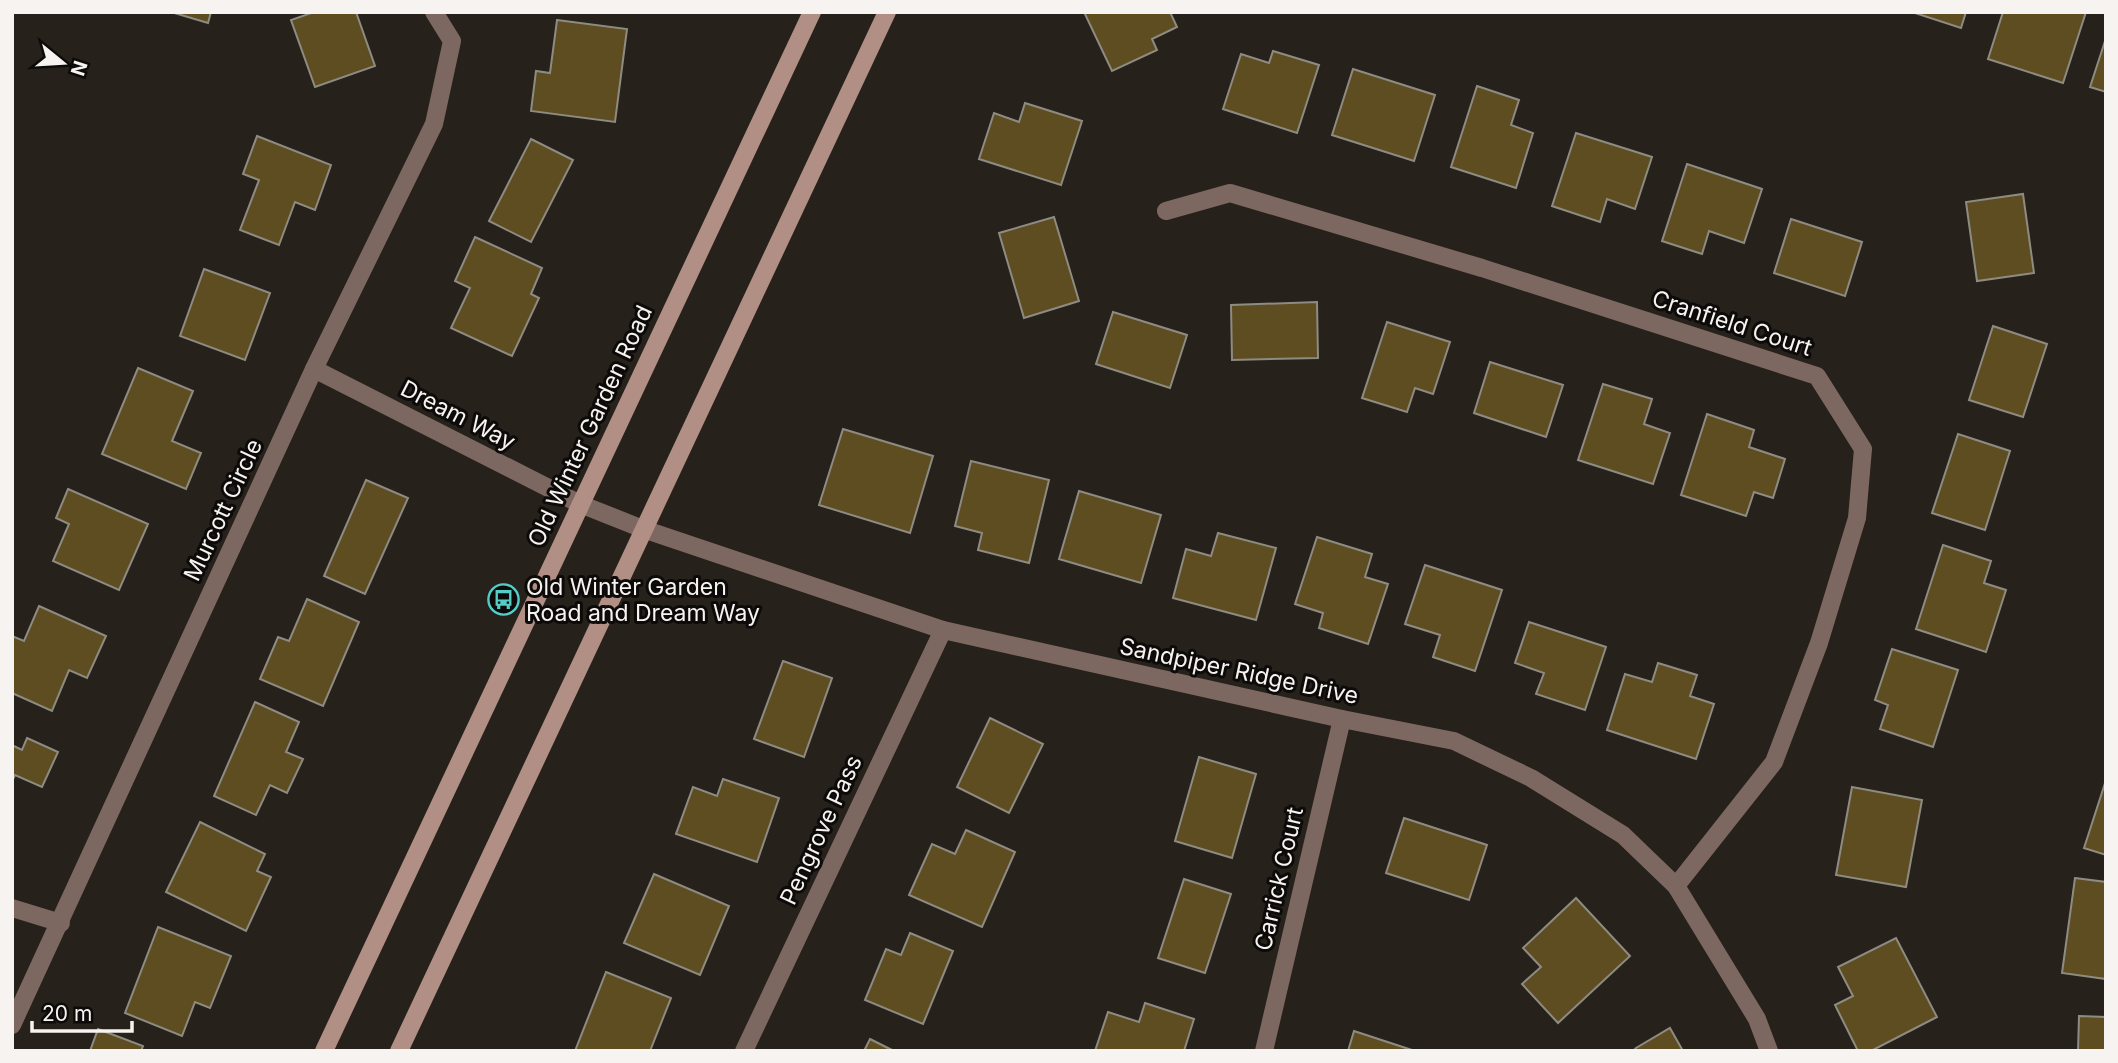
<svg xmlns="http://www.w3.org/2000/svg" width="2118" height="1063" viewBox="0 0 2118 1063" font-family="Inter,sans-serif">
	<rect width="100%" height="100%" fill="#26211b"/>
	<g fill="#5d4d21" stroke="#8e8b83" stroke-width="2">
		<polygon points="171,12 211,12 208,23"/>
		<polygon points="314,12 356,12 375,66 315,87 291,20"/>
		<polygon points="1084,12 1170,12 1177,27 1152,39 1157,50 1112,71"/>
		<polygon points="1912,12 1966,12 1961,28"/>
		<polygon points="2003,12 2086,12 2063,83 1988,59"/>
		<polygon points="557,20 627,29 615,122 531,111 536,71 550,73"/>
		<polygon points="2106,38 2106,92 2090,87"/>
		<polygon points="1273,51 1319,65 1297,133 1223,109 1241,54 1269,63"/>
		<polygon points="1353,69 1435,95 1414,161 1332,135"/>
		<polygon points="1477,86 1519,100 1511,125 1533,133 1516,188 1451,167"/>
		<polygon points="1025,103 1082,121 1061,185 979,159 994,113 1019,122"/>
		<polygon points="1576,133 1652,157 1635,209 1607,199 1600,222 1552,206"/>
		<polygon points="257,136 331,165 315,210 295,202 279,245 240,230 259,180 243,174"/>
		<polygon points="531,139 573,160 531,242 489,221"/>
		<polygon points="1687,164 1762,189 1744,243 1709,231 1702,254 1662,241"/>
		<polygon points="2023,194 2034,273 1977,281 1966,202"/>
		<polygon points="1054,217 1079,301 1024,318 999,233"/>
		<polygon points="1791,219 1862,242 1845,296 1774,273"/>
		<polygon points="475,237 542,268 531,294 539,298 512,356 451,328 470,288 455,281"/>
		<polygon points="204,269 270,293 245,360 180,336"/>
		<polygon points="1317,302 1318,358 1232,360 1231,305"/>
		<polygon points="1113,312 1187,335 1170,388 1096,364"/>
		<polygon points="1387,322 1450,342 1433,394 1415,388 1407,412 1362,398"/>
		<polygon points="1993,326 2047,344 2023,417 1969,400"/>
		<polygon points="1490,362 1563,385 1546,437 1474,413"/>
		<polygon points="138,368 193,391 172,441 201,453 186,489 102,454"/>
		<polygon points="1603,384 1652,399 1644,424 1670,433 1653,484 1578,460"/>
		<polygon points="1707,414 1754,430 1749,447 1785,459 1773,498 1754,492 1746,516 1681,495"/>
		<polygon points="843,429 933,456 910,533 819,505"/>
		<polygon points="1958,434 2010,451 1985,530 1932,513"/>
		<polygon points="971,461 1049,480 1029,563 978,550 982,533 955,526"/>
		<polygon points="366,480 408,498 365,594 324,576"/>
		<polygon points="68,489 148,524 119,590 53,561 69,524 56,518"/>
		<polygon points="1079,491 1161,515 1141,583 1059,559"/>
		<polygon points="1218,533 1276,548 1256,620 1173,598 1186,549 1211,556"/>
		<polygon points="1317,537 1372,554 1365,577 1388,584 1368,644 1319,628 1323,613 1295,604"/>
		<polygon points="1943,545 1991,561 1984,583 2006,590 1986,652 1916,629"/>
		<polygon points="1425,565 1502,590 1475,671 1433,657 1440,635 1405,624"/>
		<polygon points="307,599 359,622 323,706 260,679 278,637 289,641"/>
		<polygon points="39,606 106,636 87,678 69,670 52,711 12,693 12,636 24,641"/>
		<polygon points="1529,622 1606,647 1585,710 1536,694 1544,673 1515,663"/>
		<polygon points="1892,649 1958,670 1933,747 1880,729 1888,705 1875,700"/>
		<polygon points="783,661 832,678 804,757 754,739"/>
		<polygon points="1658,663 1697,675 1690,696 1714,704 1696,759 1607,730 1625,674 1652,682"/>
		<polygon points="255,702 299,722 286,752 303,759 287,793 270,785 256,815 214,796"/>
		<polygon points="990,718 1043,744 1009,813 957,787"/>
		<polygon points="27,738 58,752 42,787 15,775 12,781 12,745 22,750"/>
		<polygon points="1199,757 1256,774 1232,858 1175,841"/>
		<polygon points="723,779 779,798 757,862 676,834 693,787 717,796"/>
		<polygon points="2106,780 2106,855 2084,848"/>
		<polygon points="1852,787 1922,800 1906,887 1836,875"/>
		<polygon points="1404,818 1487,845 1469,900 1386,873"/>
		<polygon points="200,822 265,854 257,871 271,877 246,931 166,892"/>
		<polygon points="966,830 1015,852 982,927 909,895 932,844 955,854"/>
		<polygon points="654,874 729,906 700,975 624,943"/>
		<polygon points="2075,878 2106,882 2106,979 2062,973"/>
		<polygon points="1184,879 1231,894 1205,973 1158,958"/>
		<polygon points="1576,898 1630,956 1558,1023 1522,984 1541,967 1523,948"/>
		<polygon points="158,927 231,956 210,1008 195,1002 182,1036 125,1013"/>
		<polygon points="910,933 953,951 923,1024 865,1000 886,949 901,955"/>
		<polygon points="1896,938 1937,1017 1871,1051 1858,1051 1835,1005 1853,996 1838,967"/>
		<polygon points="606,972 671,998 650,1051 575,1051"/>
		<polygon points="1145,1003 1194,1019 1184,1051 1095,1051 1108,1012 1139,1022"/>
		<polygon points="2079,1016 2106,1017 2106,1051 2078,1051"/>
		<polygon points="1670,1028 1683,1051 1633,1051 1636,1048"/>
		<polygon points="98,1029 143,1046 141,1051 90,1051"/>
		<polygon points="1354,1031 1415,1051 1348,1051"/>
		<polygon points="870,1039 894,1051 864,1051"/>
	</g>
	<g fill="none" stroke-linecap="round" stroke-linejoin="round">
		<g stroke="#7d6861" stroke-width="18">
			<polyline points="1166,211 1230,193 1482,268 1817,376 1863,449 1857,518 1819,643 1774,762 1676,886"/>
			<polyline points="314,369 580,504 643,529 943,630 1342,719 1454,741 1531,778 1623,835 1676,886 1757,1019 1769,1051"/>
			<polyline points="12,908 61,923"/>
			<polyline points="12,1025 314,369 434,124 452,41 434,12"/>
			<polyline points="744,1051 943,630"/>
			<polyline points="1264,1051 1342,719"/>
		</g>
		<g stroke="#b18f84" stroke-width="18">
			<polyline points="324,1051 812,12"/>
			<polyline points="399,1051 887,12"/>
		</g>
	</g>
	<defs>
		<symbol id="bus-ring" viewBox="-11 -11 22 22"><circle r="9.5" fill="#0d0b09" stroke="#54cdc7" stroke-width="1.5"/><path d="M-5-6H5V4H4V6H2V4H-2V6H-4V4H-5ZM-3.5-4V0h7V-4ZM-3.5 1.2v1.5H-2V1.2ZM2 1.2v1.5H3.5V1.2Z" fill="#54cdc7"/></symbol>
	</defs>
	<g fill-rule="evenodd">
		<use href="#bus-ring" x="486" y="582" width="35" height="35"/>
	</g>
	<g text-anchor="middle" stroke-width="6" stroke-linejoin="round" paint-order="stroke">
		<g font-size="23" fill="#f7f3f0" stroke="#0d0b09">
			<text transform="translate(1732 323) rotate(18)" y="8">Cranfield Court</text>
			<text transform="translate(458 415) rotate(27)" y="8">Dream Way</text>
			<text transform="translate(590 426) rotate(-65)" y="8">Old Winter Garden Road</text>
			<text transform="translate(223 510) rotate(-65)" y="8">Murcott Circle</text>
			<text transform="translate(1239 671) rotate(12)" y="8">Sandpiper Ridge Drive</text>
			<text transform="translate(821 830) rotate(-65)" y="8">Pengrove Pass</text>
			<text transform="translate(1279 879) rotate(-77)" y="8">Carrick Court</text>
		</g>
		<g font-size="23" fill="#f7f3f0" stroke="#0d0b09" text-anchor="start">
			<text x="526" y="595">Old Winter Garden<tspan x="526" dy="26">Road and Dream Way</tspan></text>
		</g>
	</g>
	<rect width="2118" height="1063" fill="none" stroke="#f7f3f0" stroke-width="28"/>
	<g transform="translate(63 63) rotate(108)" stroke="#0d0b09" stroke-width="5" paint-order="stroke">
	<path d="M0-5L12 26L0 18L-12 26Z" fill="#f7f3f0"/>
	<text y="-10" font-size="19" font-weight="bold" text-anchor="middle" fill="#f7f3f0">N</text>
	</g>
	<path d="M32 1021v10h100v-10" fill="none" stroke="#f7f3f0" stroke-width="3.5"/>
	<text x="42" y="1021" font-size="21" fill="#f7f3f0" stroke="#0d0b09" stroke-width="5" paint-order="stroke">20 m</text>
</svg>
